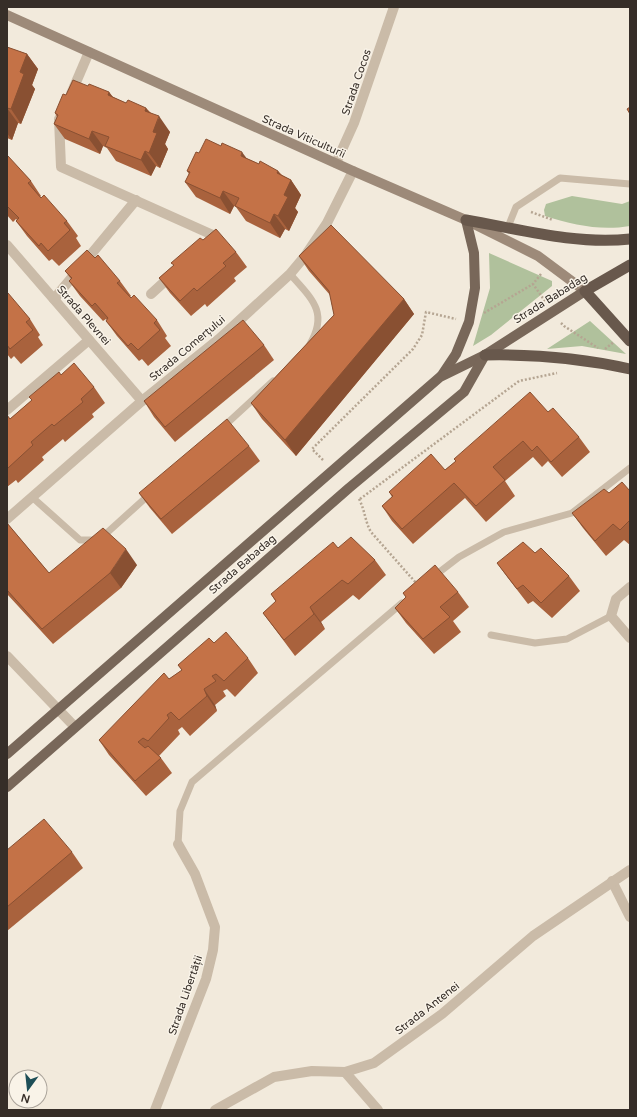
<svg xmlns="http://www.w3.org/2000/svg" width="637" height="1117" viewBox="0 0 637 1117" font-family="'Varela Round',sans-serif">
	<rect width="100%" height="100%" fill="#f2eadc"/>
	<g fill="#b0c19c">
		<path d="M 572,196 L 622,204 L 630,201 L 630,226 C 600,231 574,225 545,216 L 544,210 L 546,204 Z"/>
		<polygon points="489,253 552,281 552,286 491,335 473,346 490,288"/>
		<polygon points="590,321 626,354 582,346 547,349"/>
	</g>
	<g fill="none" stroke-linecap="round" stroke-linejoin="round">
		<g stroke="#b5a592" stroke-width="2.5" stroke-dasharray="2 2" stroke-linecap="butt">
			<polyline points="531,212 553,220"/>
			<polyline points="541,274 533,284 545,301"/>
			<polyline points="484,313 533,284"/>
			<polyline points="561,323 564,326 598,348"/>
			<polyline points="605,349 614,342"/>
			<polyline points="323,460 312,449 413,349 422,335 426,312 456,319"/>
			<path d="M 359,499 C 365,510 365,522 371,532 L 417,584"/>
			<polyline points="360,499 519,381 557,373"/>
		</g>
		<g stroke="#cabba8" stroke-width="7">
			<polyline points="508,227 516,207 560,178 630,184"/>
			<path d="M 290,274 C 311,298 329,312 310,344"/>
			<polyline points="222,428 273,381"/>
			<polyline points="32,497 80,540 99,540 151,493"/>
			<polyline points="433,577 459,557 504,532 572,513 630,468"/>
			<polyline points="491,635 535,643 567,639 611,616"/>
			<polyline points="178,844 180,811 192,782 402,603"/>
		</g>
		<g stroke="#cabba8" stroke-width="10">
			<polyline points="71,94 89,52"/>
			<polyline points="59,119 61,167 215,236 210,240"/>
			<polyline points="336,163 354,123 394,7"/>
			<polyline points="7,245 142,401"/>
			<polyline points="151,294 173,274"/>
			<polyline points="54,299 136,200"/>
			<polyline points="7,410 89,340"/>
			<polyline points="7,519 142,401 219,339 290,274 305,256 327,223 353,171"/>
			<polyline points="630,587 616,599 611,616 630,638"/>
			<polyline points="7,656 75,727"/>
			<polyline points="612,881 630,917"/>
			<polyline points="345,1072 378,1110"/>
			<polyline points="155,1110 206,979 213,950 215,927 195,874 178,844"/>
			<polyline points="215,1110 274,1077 312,1071 345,1072 374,1063 442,1014 533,936 630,870"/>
		</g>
		<polyline stroke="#9d8a79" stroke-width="10" points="7,15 353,171 466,220 538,256 585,291"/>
		<g stroke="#786759" stroke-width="10">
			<polyline points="442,375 456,354 469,322 475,288 474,253 466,220"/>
			<polyline points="7,754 440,377 485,355 585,291"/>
			<polyline points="7,787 349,488 464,392 485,355"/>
		</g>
		<g stroke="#68584c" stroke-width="11">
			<path d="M 466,220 C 519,229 575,245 630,239"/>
			<polyline points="630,265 585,291 630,341"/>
			<path d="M 485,355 C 534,354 582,358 630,369"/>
		</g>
	</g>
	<g fill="#a9623d">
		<polygon points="7,47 27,54 38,69 32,85 35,89 21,124 18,123 12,140 7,138"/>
		<polygon points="88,86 109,92 113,97 126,103 146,108 170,132 165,144 168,149 160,168 156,166 151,176 116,161 107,148 103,146 100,154 65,139 54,124 57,117 55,113 66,95"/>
		<polygon points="199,153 246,158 259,164 278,171 282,175 291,180 301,195 295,208 298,212 289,231 285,229 280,238 246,221 236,207 234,206 230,214 196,197 185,182 189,174 187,171"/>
		<polygon points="7,157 31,181 41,196 40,197 67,221 78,236 76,238 81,246 59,266 52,259 49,261 27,236 16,221 17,220 16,219 13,222 7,215"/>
		<polygon points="203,240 236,252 247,267 234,278 236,281 207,307 205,304 191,316 170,293 159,278"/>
		<polygon points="299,256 404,299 414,314 296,456 262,419 251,403 334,315 330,295 309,271"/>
		<polygon points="95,258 120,281 131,296 130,297 157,320 167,336 165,338 171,346 148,366 142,359 139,361 117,336 106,321 107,320 106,319 103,321 80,296 69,281 71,279 65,271"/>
		<polygon points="7,294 30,319 40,335 38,337 43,345 21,364 14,356 11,359 7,354"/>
		<polygon points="264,345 274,360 175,442 154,417 144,401"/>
		<polygon points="61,375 94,387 105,403 92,414 94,417 65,442 63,439 42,457 44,460 18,483 16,480 7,487 7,416 10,419"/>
		<polygon points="548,412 579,437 590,452 562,477 548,461 542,467 533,457 505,481 515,496 486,522 465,498 413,544 392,521 382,506 392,497 389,492 445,470 456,461 454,459"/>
		<polygon points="249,446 260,461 172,534 150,508 139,493"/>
		<polygon points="630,491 630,545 624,540 606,556 583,528 572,513 609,493"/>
		<polygon points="7,523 49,573 137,565 121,588 53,644 7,594"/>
		<polygon points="338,548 375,560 386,575 359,600 353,595 321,622 325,629 295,656 263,613 276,602 271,594"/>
		<polygon points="535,553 569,576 580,591 552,618 533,601 528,604 508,578 497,563"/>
		<polygon points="458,592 469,607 453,621 461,632 434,654 406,623 395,608 406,597 403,593"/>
		<polygon points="214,643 248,658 258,673 235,697 227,689 223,691 226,696 215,705 217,711 190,736 182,727 178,730 180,734 159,756 161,758 172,773 146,796 109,755 99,740 169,679 182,670 178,665"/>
		<polygon points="7,850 72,852 83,868 7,931"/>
	</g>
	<g fill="#895032">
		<polygon points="27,54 38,69 32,85 35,89 21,124 11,109 20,72"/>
		<polygon points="109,92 120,107 108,95"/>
		<polygon points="7,108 18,123 12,140 7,133"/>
		<polygon points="146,108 157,123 159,116 170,132 165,144 168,149 160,168 149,153 153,132 145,111"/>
		<polygon points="92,131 103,146 100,154 89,139"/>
		<polygon points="145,151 156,166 151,176 141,160"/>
		<polygon points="242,152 253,167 241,156"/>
		<polygon points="278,171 288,185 291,180 301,195 295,208 298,212 289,231 278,216 284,195 277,173"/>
		<polygon points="223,191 234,206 230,214 220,198"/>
		<polygon points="274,214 285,229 280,238 270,223"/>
		<polygon points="404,299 414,314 296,456 285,440"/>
		<polygon points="126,549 137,565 121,588 110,573"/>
		<polygon points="310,607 321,622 325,629 314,614"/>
		<polygon points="204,689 215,705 217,711 207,696"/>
	</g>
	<g fill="#c47247" stroke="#895032">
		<polygon points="7,47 27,54 20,72 24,74 11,109 7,108"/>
		<polygon points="73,80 88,86 89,84 109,92 108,95 126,103 128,100 146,108 145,111 159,116 153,132 157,133 149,153 145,151 141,160 105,146 109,137 92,131 89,139 54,124 58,115 55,113 63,94 66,95"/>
		<polygon points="630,107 630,114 627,109"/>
		<polygon points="206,139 221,146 222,143 242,152 241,156 259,164 260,161 278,171 277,173 291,180 284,195 288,197 278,216 274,214 270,223 235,206 239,198 223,191 220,198 185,182 190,172 187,171 196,152 199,153"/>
		<polygon points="8,156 31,181 28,183 41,198 44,195 67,221 64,223 70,230 48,251 41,243 39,246 16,221 19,218 7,206 7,157"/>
		<polygon points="331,225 404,299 285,440 251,403 334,315 329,291 299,256"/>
		<polygon points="216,229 236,252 223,263 226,266 197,291 194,288 180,301 159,278 174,265 171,263 200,238 203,240"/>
		<polygon points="87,250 95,258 98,255 120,281 117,283 131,298 134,295 157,320 154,323 160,330 138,350 131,343 128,346 106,321 108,318 95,303 92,306 69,281 72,278 65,271"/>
		<polygon points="8,293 30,319 26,322 33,330 10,349 7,345 7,294"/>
		<polygon points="243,320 264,345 165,427 144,401"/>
		<polygon points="74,363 94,387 81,399 83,402 54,426 52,424 31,442 33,445 8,468 7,467 7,415 10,419 32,400 29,397 59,372 61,375"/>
		<polygon points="530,392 548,412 553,408 579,437 551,462 537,446 532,451 523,441 493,467 505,480 476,506 454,483 402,529 382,506 393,496 389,492 431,454 445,470 456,461 454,459"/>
		<polygon points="227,419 249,446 161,519 139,493"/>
		<polygon points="622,482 630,491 630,520 620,530 613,524 595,541 572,513 604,489 609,493"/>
		<polygon points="7,523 49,573 103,528 126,549 110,573 42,629 7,590"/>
		<polygon points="351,537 375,560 348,584 342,580 310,607 314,614 284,640 263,613 276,601 271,594 333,542 338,548"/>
		<polygon points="523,542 535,553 541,548 569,576 541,603 523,585 517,589 497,563"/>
		<polygon points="435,565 458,592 440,607 450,617 423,639 395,608 406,597 403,593"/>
		<polygon points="226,632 248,658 224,681 216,674 212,676 216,681 204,689 207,696 179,720 171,712 167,715 169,718 148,741 143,738 138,742 145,748 148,746 161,758 135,781 99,740 164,673 169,679 182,670 178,665 209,638 214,643"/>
		<polygon points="44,819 72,852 7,907 7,850"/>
	</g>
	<g text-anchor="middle" stroke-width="3" stroke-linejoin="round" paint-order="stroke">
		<g font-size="11" fill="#362e28" stroke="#f9f3e8">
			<text transform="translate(356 82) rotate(-71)" y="4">Strada Cocos</text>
			<text transform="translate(304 136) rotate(24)" y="4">Strada Viticulturii</text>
			<text transform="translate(550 298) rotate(-32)" y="4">Strada Babadag</text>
			<text transform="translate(84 315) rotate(49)" y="4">Strada Plevnei</text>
			<text transform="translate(187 348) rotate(-40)" y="4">Strada Comerțului</text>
			<text transform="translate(242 564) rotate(-41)" y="4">Strada Babadag</text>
			<text transform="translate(185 995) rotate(-71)" y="4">Strada Libertății</text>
			<text transform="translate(427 1008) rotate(-38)" y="4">Strada Antenei</text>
		</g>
	</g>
	<rect width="637" height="1117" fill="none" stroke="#362e28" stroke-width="16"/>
	<g transform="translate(28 1089) rotate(195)"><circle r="19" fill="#f9f3e8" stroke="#aba49b"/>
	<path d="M0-3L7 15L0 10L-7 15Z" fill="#1e4e57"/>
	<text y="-6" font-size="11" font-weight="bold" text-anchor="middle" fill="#362e28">N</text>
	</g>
</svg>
